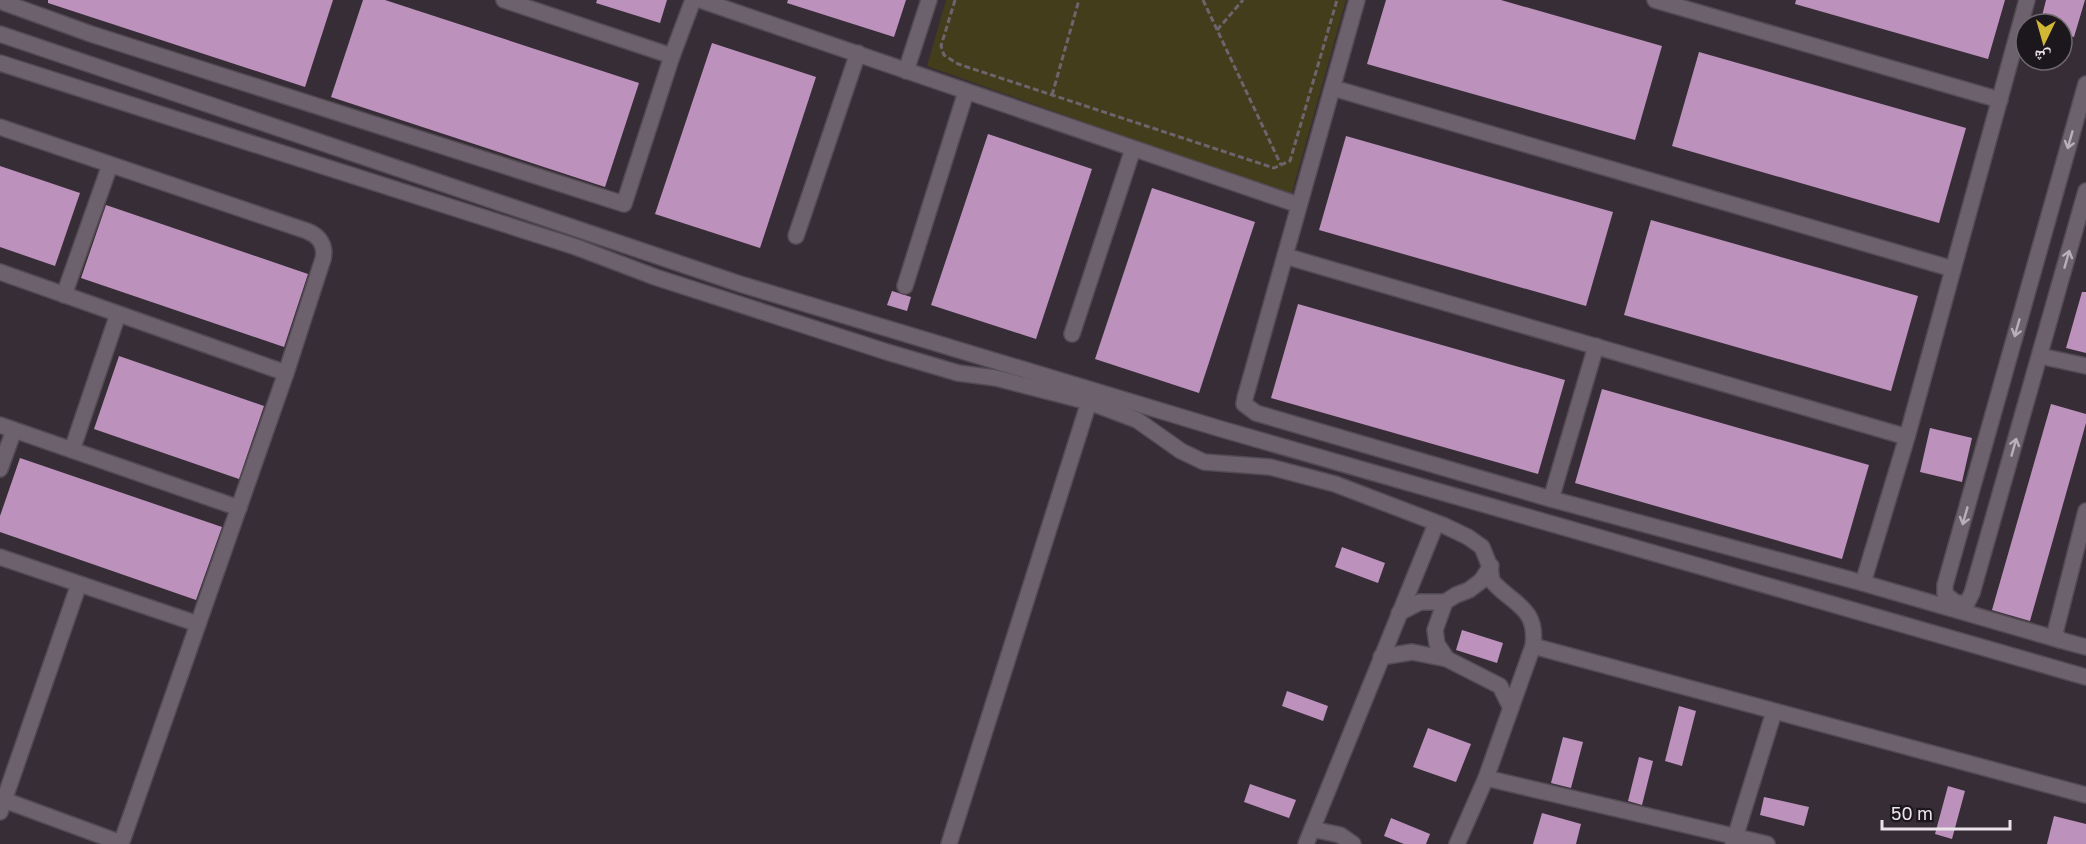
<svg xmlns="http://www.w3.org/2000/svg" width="2086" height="844" viewBox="0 0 2086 844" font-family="'Golos Text','Noto Naskh Arabic',sans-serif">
	<rect width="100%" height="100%" fill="#372d37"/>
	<polygon fill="#443d1c" points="946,0 1346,0 1291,196 927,66"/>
	<g fill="#bc92bc">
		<polygon points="48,0 333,0 305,87 48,3"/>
		<polygon points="363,0 385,0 639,83 605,187 331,97"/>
		<polygon points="597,0 667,0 660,23 596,3"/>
		<polygon points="788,0 906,0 894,37 787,3"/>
		<polygon points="1386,0 1501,0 1662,46 1635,140 1367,64"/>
		<polygon points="1796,0 2005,0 1988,59 1795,4"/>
		<polygon points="2046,0 2085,0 2074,37 2062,34 2062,24 2040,24"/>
		<polygon points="712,43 816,77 760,248 655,214"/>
		<polygon points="1699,52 1966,128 1939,223 1672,146"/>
		<polygon points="988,134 1092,169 1036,339 931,305"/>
		<polygon points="1346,136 1613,212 1586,306 1319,230"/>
		<polygon points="0,166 80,193 55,266 0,247"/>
		<polygon points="1152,188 1255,222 1199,393 1095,359"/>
		<polygon points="106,205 308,274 284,347 81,278"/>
		<polygon points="1651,220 1918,296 1891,391 1624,315"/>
		<polygon points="892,291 911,297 907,311 887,305"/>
		<polygon points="2082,292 2086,292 2086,353 2066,348"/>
		<polygon points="1298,304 1565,380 1538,474 1271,398"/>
		<polygon points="119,356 264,406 239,479 94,429"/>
		<polygon points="1602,389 1869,465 1842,559 1575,483"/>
		<polygon points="2051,404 2086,414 2086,423 2030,621 1992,610"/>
		<polygon points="1930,428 1972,438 1962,482 1920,472"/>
		<polygon points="20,458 222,527 196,600 0,532 0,516"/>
		<polygon points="1342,547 1385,563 1378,583 1335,567"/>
		<polygon points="1462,630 1503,643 1497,663 1456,650"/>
		<polygon points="1287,691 1328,706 1323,721 1282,706"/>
		<polygon points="1679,706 1696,711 1682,766 1665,761"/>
		<polygon points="1428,728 1471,744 1456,782 1413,767"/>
		<polygon points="1563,737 1583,742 1571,788 1551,783"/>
		<polygon points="1639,757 1653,761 1642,805 1628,801"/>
		<polygon points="1250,784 1296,800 1289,818 1244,802"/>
		<polygon points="1948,786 1965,791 1952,839 1935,834"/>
		<polygon points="1764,797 1809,807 1804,826 1760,815"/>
		<polygon points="1542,813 1581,824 1576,844 1533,844"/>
		<polygon points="2054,816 2086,824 2086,844 2047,844"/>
		<polygon points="1391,818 1430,834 1426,844 1404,844 1384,836"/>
	</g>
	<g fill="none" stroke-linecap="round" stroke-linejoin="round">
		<defs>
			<g id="minor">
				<polyline points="6,0 5,3 91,34 624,204 672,56 693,0"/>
				<polyline points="504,0 672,56"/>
				<polyline points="700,0 1299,205"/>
				<polyline points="1357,0 1245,398 1244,404 1256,413 1551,499 1863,583"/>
				<polyline points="1655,0 2000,100"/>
				<polyline points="2027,0 1907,437 1863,583 2060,640"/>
				<polyline points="0,34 740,284 1221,429 2086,677"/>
				<path d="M 0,63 L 576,247 L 655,277 L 887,352 L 958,373 L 996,378 L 1089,402 L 1137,420 L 1181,451 L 1204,462 L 1270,467 L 1335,484 L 1445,526 L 1468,537 L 1482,547 L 1490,567 L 1492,581 C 1513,605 1538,607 1533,646 L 1486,778 L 1457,844"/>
				<polyline points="906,71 929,0"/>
				<polyline points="2086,84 1945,585 1945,594 1956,603 1967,603 1972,593 2086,191"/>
				<polyline points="1333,88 1953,269"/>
				<path d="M 0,127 L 307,231 C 320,236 326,246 323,259 L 286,373 L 121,844"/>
				<polyline points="796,236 858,53"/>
				<polyline points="1285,256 1907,437"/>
				<polyline points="0,272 286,373"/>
				<polyline points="905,286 966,92"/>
				<polyline points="64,295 110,165"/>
				<polyline points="1072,334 1133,149"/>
				<polyline points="2040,356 2086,366"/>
				<polyline points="0,425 239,508"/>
				<polyline points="72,450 118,314"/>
				<polyline points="0,469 14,430"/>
				<polyline points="1551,499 1596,346"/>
				<polyline points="2086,511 2055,633 2060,640 2086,647"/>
				<polyline points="0,557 198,624"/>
				<polyline points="1491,566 1481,581 1469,590 1456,595 1445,602 1435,630 1437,644 1447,659 1500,686 1511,708"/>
				<polyline points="1399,613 1420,602 1445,602"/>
				<polyline points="1533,646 2086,795"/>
				<polyline points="1381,657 1412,652 1447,659"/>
				<polyline points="1486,778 1767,844"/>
				<polyline points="4,800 121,843"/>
				<polyline points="0,812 79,584"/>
				<polyline points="1312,829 1340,835 1353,844"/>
				<polyline points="949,844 1089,402"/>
				<polyline points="1306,844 1436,524"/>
				<polyline points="1733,844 1774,712"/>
			</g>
		</defs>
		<use href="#minor" stroke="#534b53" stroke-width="18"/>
		<g stroke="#6d646d" stroke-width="3" stroke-dasharray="6 3" stroke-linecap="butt">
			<polyline points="955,0 941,46 944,55 958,64 1274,168 1290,161 1337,0"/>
			<polyline points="1203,0 1281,165"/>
			<polyline points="1217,30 1243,0"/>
			<polyline points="1052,95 1079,0"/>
		</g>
		<use href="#minor" stroke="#6d616d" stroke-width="15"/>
	</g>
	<defs><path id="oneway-shaft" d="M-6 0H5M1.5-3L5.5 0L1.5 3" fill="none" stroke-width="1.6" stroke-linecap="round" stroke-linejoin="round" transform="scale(1.5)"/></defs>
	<g stroke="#b8b0b8">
		<use href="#oneway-shaft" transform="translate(2070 140) rotate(106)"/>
		<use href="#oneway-shaft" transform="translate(2067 259) rotate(-74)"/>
		<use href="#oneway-shaft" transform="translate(2017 328) rotate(106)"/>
		<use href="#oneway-shaft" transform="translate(2014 447) rotate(-74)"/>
		<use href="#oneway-shaft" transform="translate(1965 516) rotate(106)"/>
	</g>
	<g transform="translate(2044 42) rotate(185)"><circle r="28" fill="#1c171c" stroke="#6e696e" stroke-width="1.5"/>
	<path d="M0-4.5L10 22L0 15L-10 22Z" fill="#d2b736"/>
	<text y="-9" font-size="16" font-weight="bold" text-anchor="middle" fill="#eae4ea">ش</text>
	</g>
	<path d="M1882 820v9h128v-9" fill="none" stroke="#eae4ea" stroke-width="3"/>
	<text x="1891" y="820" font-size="18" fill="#eae4ea" stroke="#1c171c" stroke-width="4.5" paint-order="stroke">50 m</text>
</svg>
